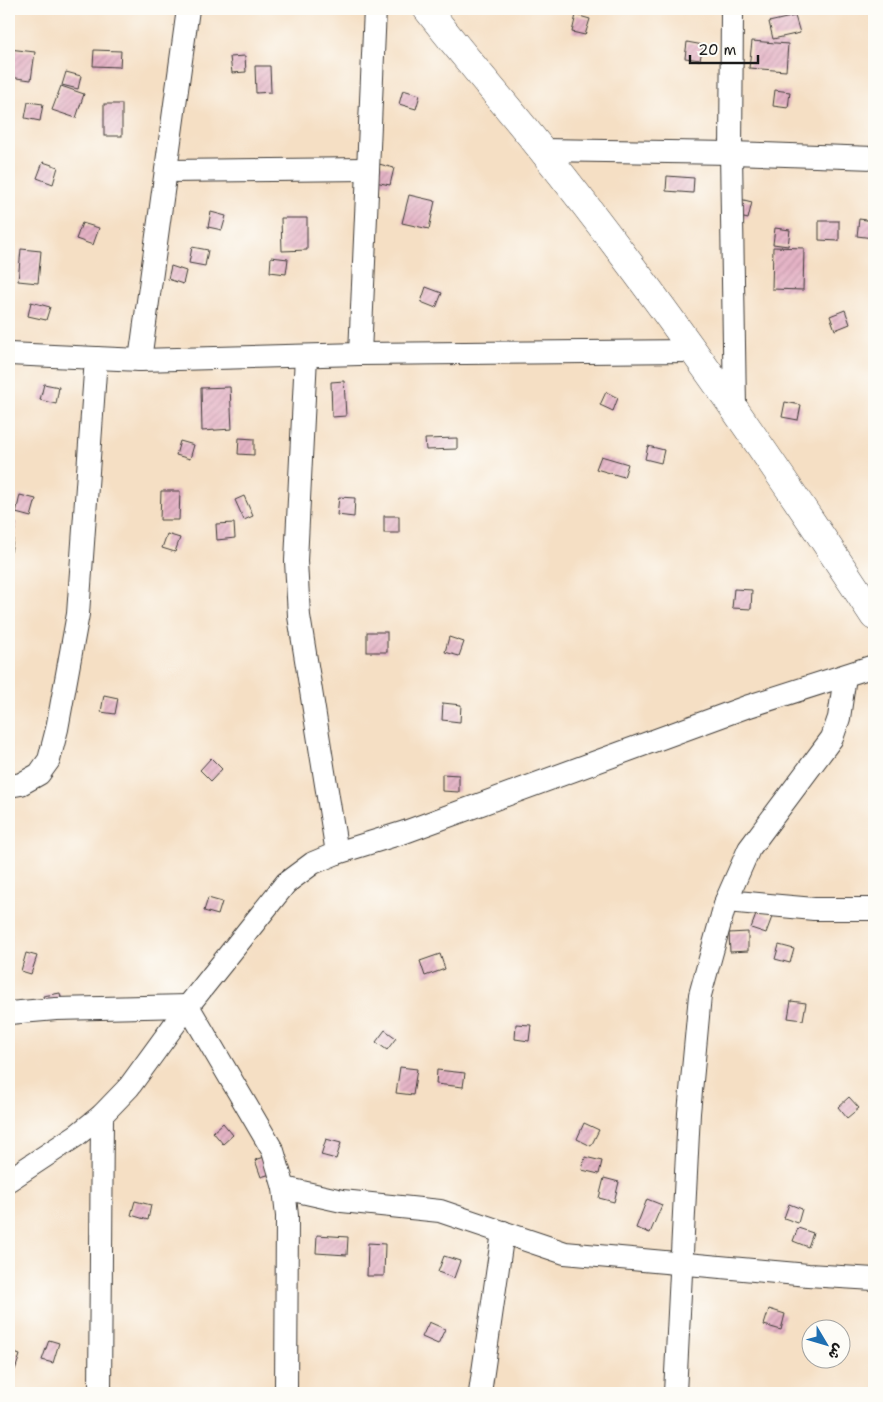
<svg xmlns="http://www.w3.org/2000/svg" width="883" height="1402" viewBox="0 0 883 1402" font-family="'Shantell Sans','Playpen Sans Arabic',sans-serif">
	<defs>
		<pattern id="building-hatch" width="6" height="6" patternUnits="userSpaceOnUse" patternTransform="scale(1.25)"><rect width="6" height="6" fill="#e4b2c5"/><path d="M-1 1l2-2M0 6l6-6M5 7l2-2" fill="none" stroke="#c398a9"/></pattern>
	</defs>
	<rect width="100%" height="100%" fill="#fdfcf7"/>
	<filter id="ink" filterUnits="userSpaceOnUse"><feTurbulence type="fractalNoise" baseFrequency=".02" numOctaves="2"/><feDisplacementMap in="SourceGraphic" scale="10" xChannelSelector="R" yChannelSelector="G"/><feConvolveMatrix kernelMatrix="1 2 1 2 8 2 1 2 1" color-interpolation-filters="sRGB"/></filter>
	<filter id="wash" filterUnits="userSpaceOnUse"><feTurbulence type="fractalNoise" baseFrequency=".0096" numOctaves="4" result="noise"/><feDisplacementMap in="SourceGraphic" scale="20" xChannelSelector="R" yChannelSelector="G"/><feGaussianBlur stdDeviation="1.12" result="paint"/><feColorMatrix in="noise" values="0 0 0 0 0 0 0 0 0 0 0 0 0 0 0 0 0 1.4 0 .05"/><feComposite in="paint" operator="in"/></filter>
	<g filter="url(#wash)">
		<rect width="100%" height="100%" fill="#f5dfc4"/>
		<g id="blocks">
			<g fill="url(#building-hatch)">
				<polygon points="576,15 590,19 585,35 572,32"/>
				<polygon points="795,16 800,33 773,39 769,22"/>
				<polygon points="752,41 788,44 786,71 749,68"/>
				<polygon points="687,42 703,45 700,60 685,58"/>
				<polygon points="9,49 35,52 31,80 9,77"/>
				<polygon points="94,50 121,51 120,67 93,66"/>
				<polygon points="245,56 246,72 232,73 230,57"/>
				<polygon points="255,66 270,66 271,92 256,93"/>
				<polygon points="66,72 81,76 78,89 62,85"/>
				<polygon points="61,86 84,94 76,118 52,110"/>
				<polygon points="403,90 420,95 416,109 399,104"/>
				<polygon points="775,90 790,92 788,108 773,106"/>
				<polygon points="28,102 43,104 40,121 25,118"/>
				<rect x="104" y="104" width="18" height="32"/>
				<polygon points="43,162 58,167 53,184 37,178"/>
				<polygon points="379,164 394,168 390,185 375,182"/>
				<polygon points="667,176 694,178 693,193 666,191"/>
				<polygon points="409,195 435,201 429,229 402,223"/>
				<polygon points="740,199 752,202 748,219 736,216"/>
				<polygon points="211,212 226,216 222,230 208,227"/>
				<polygon points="281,218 307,218 307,250 282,251"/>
				<polygon points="859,219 874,221 873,238 857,236"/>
				<polygon points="819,221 839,221 839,241 819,240"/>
				<polygon points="82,223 99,228 93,245 76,239"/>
				<polygon points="775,228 790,230 788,246 773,244"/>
				<polygon points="192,247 208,250 205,266 189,263"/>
				<polygon points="773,247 804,248 803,290 772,289"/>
				<polygon points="21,249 41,251 38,283 18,281"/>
				<polygon points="271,257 288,259 286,274 270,272"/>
				<polygon points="171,266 186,271 183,284 168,279"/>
				<polygon points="426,287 442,293 436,308 421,302"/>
				<polygon points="31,302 50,307 46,320 28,316"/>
				<polygon points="845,310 850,324 835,330 830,316"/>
				<polygon points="344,381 346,416 332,417 331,382"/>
				<polygon points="44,384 59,387 56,404 40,400"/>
				<polygon points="230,387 232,429 202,431 201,388"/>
				<polygon points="606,392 618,398 613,411 600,405"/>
				<polygon points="785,402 801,405 798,420 782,417"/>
				<polygon points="239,438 254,439 254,455 238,454"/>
				<polygon points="457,438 457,449 426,450 425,439"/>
				<polygon points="180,441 194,445 190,459 176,455"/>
				<polygon points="648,446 664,450 661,463 645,459"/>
				<polygon points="601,456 628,464 624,477 596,469"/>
				<polygon points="161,491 180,491 179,520 160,520"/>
				<polygon points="20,495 36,499 31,517 16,513"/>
				<polygon points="244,496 253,516 244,520 235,500"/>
				<polygon points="339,497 355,498 354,517 337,515"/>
				<rect x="384" y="516" width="15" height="17"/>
				<polygon points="9,522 16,523 11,552 9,552"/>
				<polygon points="234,523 235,538 217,540 216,524"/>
				<polygon points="167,534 180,538 175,552 162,548"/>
				<polygon points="734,589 752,590 751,609 732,608"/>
				<rect x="367" y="632" width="20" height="20"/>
				<polygon points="449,637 464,642 459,656 445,652"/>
				<polygon points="104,695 118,698 115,714 101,712"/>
				<polygon points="443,703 461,705 460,722 442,720"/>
				<polygon points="9,742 11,742 13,770 9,770"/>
				<polygon points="211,758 222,769 211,781 200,770"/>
				<polygon points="442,774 459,775 459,792 442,791"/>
				<polygon points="208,898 222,902 218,915 204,911"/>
				<polygon points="757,912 772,917 766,933 751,928"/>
				<polygon points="748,932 748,951 730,952 729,933"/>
				<polygon points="9,934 12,934 10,955 9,954"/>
				<polygon points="779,945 794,949 790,963 775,959"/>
				<polygon points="26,953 37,956 31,974 21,971"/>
				<polygon points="440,954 445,969 425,976 420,961"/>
				<polygon points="60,993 64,1009 47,1013 43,996"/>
				<polygon points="791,1001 806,1003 803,1020 788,1018"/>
				<polygon points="516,1024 531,1025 529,1041 515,1039"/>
				<polygon points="385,1030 396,1038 387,1050 376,1042"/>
				<polygon points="400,1067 417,1069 413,1095 396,1093"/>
				<polygon points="437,1070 465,1073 463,1087 436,1084"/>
				<polygon points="849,1097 859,1108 847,1118 838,1107"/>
				<polygon points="223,1123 233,1135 223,1144 213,1132"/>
				<polygon points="584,1123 599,1130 591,1146 577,1139"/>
				<polygon points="326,1139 341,1143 336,1159 321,1155"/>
				<polygon points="271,1155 277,1172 261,1177 255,1160"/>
				<polygon points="585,1157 602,1161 599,1174 582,1170"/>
				<polygon points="604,1178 619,1182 614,1202 599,1198"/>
				<polygon points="647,1199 662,1205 650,1233 636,1228"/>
				<polygon points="135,1201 151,1205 148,1220 131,1215"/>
				<polygon points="789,1204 802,1209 798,1223 784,1218"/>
				<polygon points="798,1228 813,1233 808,1247 793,1241"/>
				<polygon points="317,1235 348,1237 347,1255 316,1253"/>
				<polygon points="368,1243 385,1244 384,1276 367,1276"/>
				<polygon points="444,1256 460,1261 454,1278 438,1272"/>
				<polygon points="769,1309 785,1314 781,1330 764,1325"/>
				<polygon points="429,1322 445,1329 438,1344 422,1337"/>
				<polygon points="49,1340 59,1343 53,1363 42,1360"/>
				<polygon points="9,1351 20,1355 15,1370 9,1367"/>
			</g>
		</g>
	</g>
	<g filter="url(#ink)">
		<use href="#blocks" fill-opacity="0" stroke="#3d3935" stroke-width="1"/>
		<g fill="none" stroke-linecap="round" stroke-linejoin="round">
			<defs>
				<g id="street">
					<polyline points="732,9 731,153 735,408"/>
					<polyline points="542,150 731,153 874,158"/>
					<polyline points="166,171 368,169"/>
					<polyline points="9,354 140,360 360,354 693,351"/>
					<polyline points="360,354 375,9"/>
					<polyline points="306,356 296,561 299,616 337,853"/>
					<polyline points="140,360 188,9"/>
					<polyline points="9,786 21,784 39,774 49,760 57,729 78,614 96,358"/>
					<polyline points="726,901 814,909 874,909"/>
					<polyline points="188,1006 273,1151 284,1188 287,1216 286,1393"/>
					<polyline points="9,1013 56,1009 188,1006"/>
					<polyline points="9,1180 77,1135 102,1115 129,1087 188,1006 286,883 313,863 337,853 405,832 746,707 874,666"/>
					<polyline points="284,1188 342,1201 440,1211 565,1253 808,1275 874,1279"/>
					<polyline points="100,1393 102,1115"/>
					<polyline points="480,1393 503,1232"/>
					<polyline points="675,1393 689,1113 700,995 726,901 749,849 832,738 839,718 845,676"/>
				</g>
				<path id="secondary" d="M 427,9 C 464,57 504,102 542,150 C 661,299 769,456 874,616"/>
			</defs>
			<use href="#street" stroke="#3d3935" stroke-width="24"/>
			<use href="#secondary" stroke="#3d3935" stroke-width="29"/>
			<use href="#street" stroke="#fff" stroke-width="22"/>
			<use href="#secondary" stroke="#fff" stroke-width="28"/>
		</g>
	</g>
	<rect width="883" height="1402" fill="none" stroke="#fdfcf7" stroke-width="30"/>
	<g transform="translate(826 1344) rotate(128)"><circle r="24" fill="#fdfcf7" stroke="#a3a29f"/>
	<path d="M0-4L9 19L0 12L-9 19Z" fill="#1f6fb2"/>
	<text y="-8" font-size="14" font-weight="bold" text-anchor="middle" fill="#1c1c1c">ش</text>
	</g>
	<path d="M690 55v8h68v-8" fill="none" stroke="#1c1c1c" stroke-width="2.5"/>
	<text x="698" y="55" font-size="15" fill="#1c1c1c" stroke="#fdfcf7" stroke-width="4" paint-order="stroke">20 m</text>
</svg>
